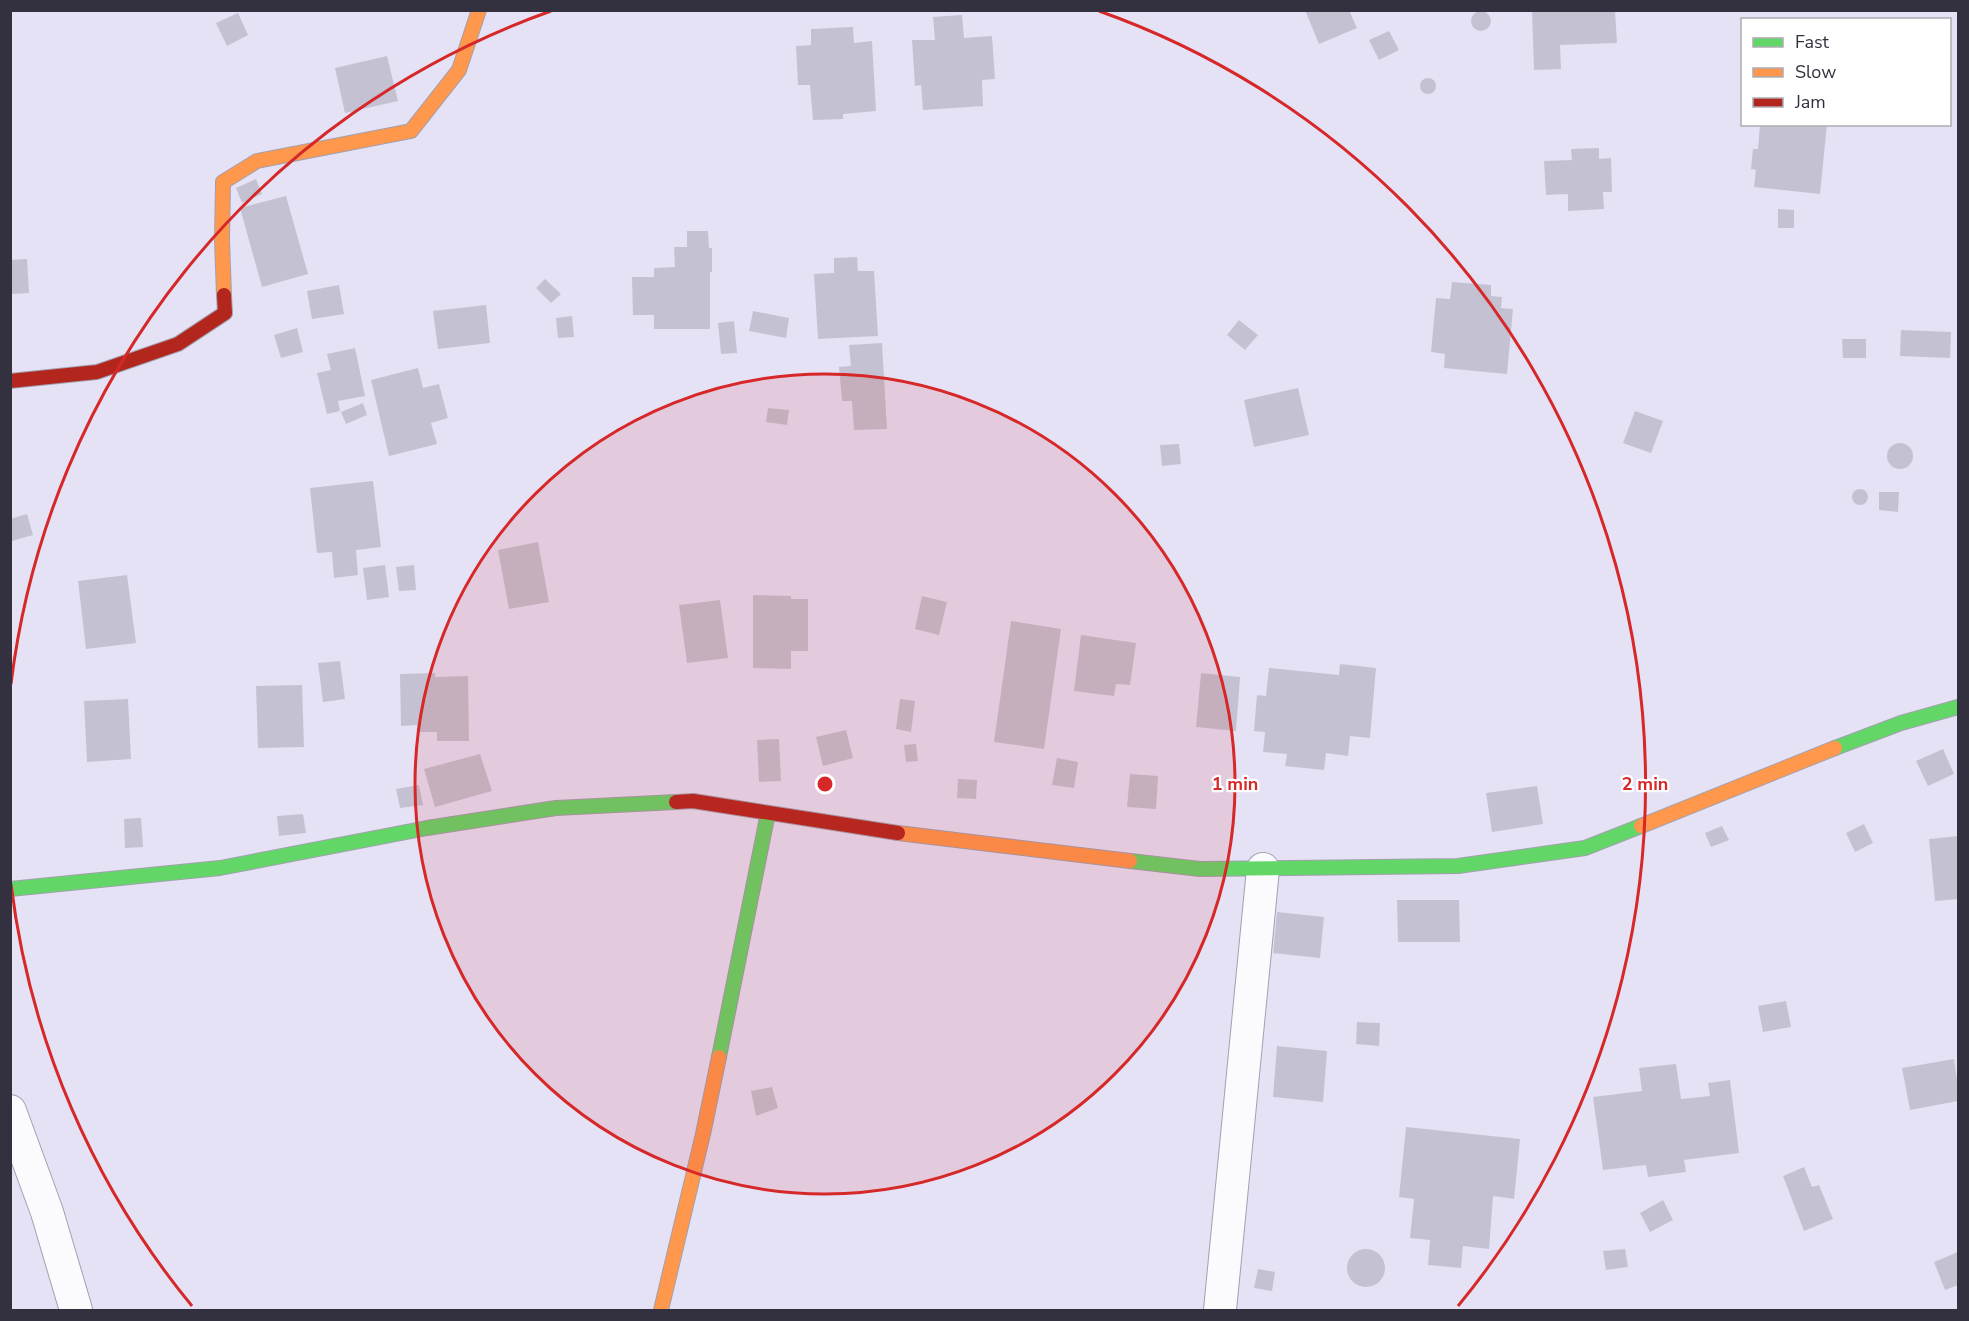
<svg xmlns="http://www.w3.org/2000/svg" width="1969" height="1321" viewBox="0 0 1969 1321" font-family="'Nunito Sans',sans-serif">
	<rect width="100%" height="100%" fill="#e5e2f6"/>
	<g fill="#c4c2d2">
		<polygon points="1305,10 1349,10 1357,28 1319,44"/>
		<polygon points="1532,10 1615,10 1617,43 1560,45 1561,69 1534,70"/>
		<circle cx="1481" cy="21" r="10"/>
		<polygon points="238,13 248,35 227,46 216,23"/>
		<polygon points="962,15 964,38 992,36 995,79 982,80 983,106 923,110 921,85 915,86 912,40 935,40 933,17"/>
		<polygon points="853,27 854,43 872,41 876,111 843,114 843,119 813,120 810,85 798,85 796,46 811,45 811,29"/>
		<polygon points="1389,31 1399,50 1379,60 1369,40"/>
		<polygon points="387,56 398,101 345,113 335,68"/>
		<circle cx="1428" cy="86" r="8"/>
		<polygon points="1760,124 1827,124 1820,194 1754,187 1756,170 1751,169 1753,149 1758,149"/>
		<polygon points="1599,148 1599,159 1611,158 1612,192 1603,192 1604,209 1568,211 1568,194 1546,195 1544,161 1572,160 1571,149"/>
		<polygon points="256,179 262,194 242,203 236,188"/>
		<polygon points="286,196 308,274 262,287 240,208"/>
		<polygon points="1778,209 1794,210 1794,228 1778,228"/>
		<polygon points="687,231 708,231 709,248 712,248 712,272 710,272 710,329 654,329 654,315 633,315 632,277 654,277 654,268 675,267 674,247 687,247"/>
		<polygon points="857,257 858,271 874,271 878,336 818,339 814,274 834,273 834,258"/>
		<polygon points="27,259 29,293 10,294 10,260"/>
		<polygon points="545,279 561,294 551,303 536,288"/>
		<polygon points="1452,282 1491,285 1491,296 1502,297 1501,308 1513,309 1507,374 1444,368 1445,354 1431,352 1436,298 1450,299"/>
		<polygon points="339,285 344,314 312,319 307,291"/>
		<polygon points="486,305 490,343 438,349 433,311"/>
		<polygon points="753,311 789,318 786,338 749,331"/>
		<polygon points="572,316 574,337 558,338 556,318"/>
		<polygon points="1239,320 1258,335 1245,350 1227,335"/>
		<polygon points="734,321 737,353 721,354 718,323"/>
		<polygon points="297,328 303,352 281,358 274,335"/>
		<polygon points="1901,330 1951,332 1950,358 1900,356"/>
		<polygon points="1842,339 1866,339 1866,358 1843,358"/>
		<polygon points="882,343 887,429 854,430 852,401 842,401 839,367 851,366 849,345"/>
		<polygon points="355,348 365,396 338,401 340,411 327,414 317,373 331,370 327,354"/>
		<polygon points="418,368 423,388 439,384 448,418 431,423 437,444 389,456 371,380"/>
		<polygon points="1298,388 1309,435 1254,447 1244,400"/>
		<polygon points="363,403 367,415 346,424 341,412"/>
		<polygon points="768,408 789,410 787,425 766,422"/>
		<polygon points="1635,411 1663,421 1651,453 1623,443"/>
		<circle cx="1900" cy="456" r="13"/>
		<polygon points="1179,444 1181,464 1162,466 1160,445"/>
		<polygon points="373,481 381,547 356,550 358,575 334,578 332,552 317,553 310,488"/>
		<circle cx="1860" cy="497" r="8"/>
		<polygon points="1879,492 1899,492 1898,512 1879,510"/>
		<polygon points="27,514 33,535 12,541 10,519"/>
		<polygon points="538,542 549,602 509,609 498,550"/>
		<polygon points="385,565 389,597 367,600 363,568"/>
		<polygon points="414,565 416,590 399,591 396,567"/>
		<polygon points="127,575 136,643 86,649 78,581"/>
		<polygon points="753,595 791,596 791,599 808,599 808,651 791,651 791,669 753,668"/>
		<polygon points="922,596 947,602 939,635 915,629"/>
		<polygon points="720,600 728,658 687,663 679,605"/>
		<polygon points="1011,621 1061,629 1044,749 994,742"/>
		<polygon points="1081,635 1136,643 1130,685 1116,684 1114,696 1074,691"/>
		<polygon points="340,661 345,699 323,702 318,663"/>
		<polygon points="1340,664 1376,668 1370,738 1350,736 1348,756 1326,753 1324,770 1285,766 1287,754 1263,752 1265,732 1254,731 1257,695 1266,696 1269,668 1339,675"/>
		<polygon points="435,673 435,677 468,676 469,741 437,741 437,732 417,732 417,725 401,726 400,674"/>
		<polygon points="1201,673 1240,677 1236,731 1196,727"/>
		<polygon points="302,685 304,747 258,748 256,686"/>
		<polygon points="128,699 131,759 87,762 84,701"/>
		<polygon points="900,699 915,701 911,732 896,729"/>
		<polygon points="846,730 853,758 823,766 816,737"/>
		<polygon points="779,739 781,781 759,782 757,740"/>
		<polygon points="916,744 918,761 906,762 904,745"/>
		<polygon points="1943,749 1954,774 1928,786 1916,761"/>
		<polygon points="480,754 492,791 435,807 424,769"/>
		<polygon points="1057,758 1078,762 1074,788 1052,785"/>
		<polygon points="1130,774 1158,776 1156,809 1127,807"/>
		<polygon points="958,779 977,780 976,799 957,798"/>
		<polygon points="419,785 423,805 400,808 396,789"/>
		<polygon points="1537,786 1543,824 1492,832 1486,793"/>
		<polygon points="303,814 306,833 279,836 277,816"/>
		<polygon points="141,818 143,847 125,848 124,819"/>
		<polygon points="1864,824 1873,843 1855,852 1846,833"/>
		<polygon points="1722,826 1729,840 1711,847 1705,833"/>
		<polygon points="1958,836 1958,899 1935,901 1929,839"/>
		<polygon points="1397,900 1459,900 1460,942 1398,942"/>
		<polygon points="1277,912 1324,917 1320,958 1273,953"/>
		<polygon points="1786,1001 1791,1027 1763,1032 1758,1006"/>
		<polygon points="1357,1022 1380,1023 1379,1046 1356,1044"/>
		<polygon points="1277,1046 1327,1051 1323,1102 1273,1097"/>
		<polygon points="1954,1059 1958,1087 1958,1101 1910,1110 1902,1068"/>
		<polygon points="1676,1064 1681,1099 1710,1096 1708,1083 1730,1080 1739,1153 1684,1160 1686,1172 1648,1177 1646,1165 1603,1170 1593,1097 1642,1091 1639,1068"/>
		<polygon points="772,1087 778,1108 756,1116 751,1091"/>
		<polygon points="1406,1127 1520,1139 1514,1199 1493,1196 1489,1249 1463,1246 1461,1268 1428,1265 1430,1240 1410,1238 1414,1199 1399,1197"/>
		<polygon points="1804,1167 1812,1187 1819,1185 1833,1219 1804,1231 1783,1176"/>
		<polygon points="1663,1200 1673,1220 1650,1232 1640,1213"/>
		<circle cx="1366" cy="1268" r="19"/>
		<polygon points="1625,1249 1628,1267 1606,1270 1603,1251"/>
		<polygon points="1958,1252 1958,1285 1945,1290 1934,1262"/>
		<polygon points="1258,1269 1275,1272 1272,1291 1254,1288"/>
	</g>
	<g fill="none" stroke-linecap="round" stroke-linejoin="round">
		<defs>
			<g id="street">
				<polyline points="10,1111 47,1212 76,1310"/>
				<polyline points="1220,1310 1263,869"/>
			</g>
			<g id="fast">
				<polyline points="1835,748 1901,723 1958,707"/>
				<polyline points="1130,861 1200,869 1458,866 1585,848 1641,826"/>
				<polyline points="10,889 220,868 427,828 556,808 676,802"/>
				<polyline points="719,1057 768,813"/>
			</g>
			<g id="slow">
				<polyline points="224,295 222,240 223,182 257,161 411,131 459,70 479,10"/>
				<polyline points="1641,826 1835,748"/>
				<polyline points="898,833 1130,861"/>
				<polyline points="661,1310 703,1134 719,1057"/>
			</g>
			<g id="jam">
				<polyline points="10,381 97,372 178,344 225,313 224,295"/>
				<polyline points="676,802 693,801 898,833"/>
			</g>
		</defs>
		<use href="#street" stroke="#a2a0af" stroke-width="34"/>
		<use href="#fast" stroke="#a2a0af" stroke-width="16"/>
		<use href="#slow" stroke="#a2a0af" stroke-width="16"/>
		<use href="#jam" stroke="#a2a0af" stroke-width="16"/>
		<use href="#street" stroke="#fbfbfe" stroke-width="32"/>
		<use href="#fast" stroke="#63d668" stroke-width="14"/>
		<use href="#slow" stroke="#ff974d" stroke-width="14"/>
		<use href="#jam" stroke="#b3261e" stroke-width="14"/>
	</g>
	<circle cx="825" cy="784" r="410" fill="#d62828" fill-opacity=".12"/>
	<g fill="none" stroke="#d62828" stroke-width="3">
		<circle cx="825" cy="784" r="410"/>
		<path d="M192 1306A820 820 0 0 1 11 884M11 684A820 820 0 0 1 551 11M1099 11A820 820 0 0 1 1458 1306"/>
	</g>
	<circle cx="825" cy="784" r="9" fill="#d62828" stroke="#fff" stroke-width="3"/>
	<g font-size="18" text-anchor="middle" font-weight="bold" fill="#d62828" stroke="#fff" stroke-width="4.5" stroke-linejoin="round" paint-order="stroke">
		<text x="1235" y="790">1 min</text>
		<text x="1645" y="790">2 min</text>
	</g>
	<rect width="1969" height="1321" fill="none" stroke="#33313f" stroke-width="24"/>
	<rect x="1741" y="18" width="210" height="108" fill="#ffffff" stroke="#adadb2" stroke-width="1.5"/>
	<rect x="1753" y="38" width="30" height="9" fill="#63d668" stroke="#adadb2" stroke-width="1.5"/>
	<text x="1795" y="48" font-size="18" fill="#33313f">Fast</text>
	<rect x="1753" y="68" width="30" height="9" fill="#ff974d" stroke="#adadb2" stroke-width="1.5"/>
	<text x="1795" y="78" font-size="18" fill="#33313f">Slow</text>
	<rect x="1753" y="98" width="30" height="9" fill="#b3261e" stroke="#adadb2" stroke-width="1.5"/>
	<text x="1795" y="108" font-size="18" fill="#33313f">Jam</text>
</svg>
